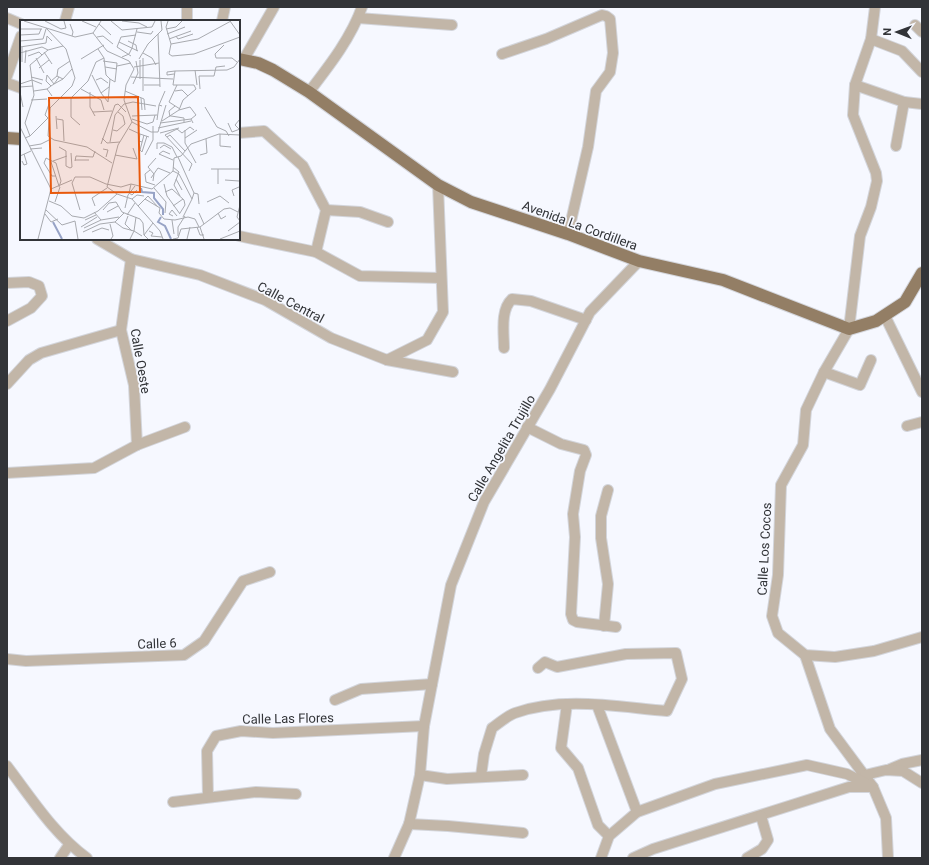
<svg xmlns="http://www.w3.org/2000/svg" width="929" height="865" viewBox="0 0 929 865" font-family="Roboto,sans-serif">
	<rect width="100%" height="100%" fill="#f6f8ff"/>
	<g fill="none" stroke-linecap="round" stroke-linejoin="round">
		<defs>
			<g id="minor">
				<polyline points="187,7 187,21"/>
				<polyline points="875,7 871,39 855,85 853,115 876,173 877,181 871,207 860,236 849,329 824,372 806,410 803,445 781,485 778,575 772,616 778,633 805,655 835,657 874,651 922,637"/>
				<polyline points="7,18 21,24"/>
				<polyline points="358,18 452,25"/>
				<polyline points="65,21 69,7"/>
				<polyline points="222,21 225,7"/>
				<polyline points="915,25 922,32"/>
				<polyline points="871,39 902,51 922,72"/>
				<polyline points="502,54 546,39 602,15 606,16 610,19 613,53 610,72 596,91 588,147 568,234"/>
				<polyline points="244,59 274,7"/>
				<polyline points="7,76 21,36"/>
				<polyline points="7,83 21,88"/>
				<polyline points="855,85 904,102 922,104"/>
				<path d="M 309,92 C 329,66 351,38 362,7"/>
				<polyline points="239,133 264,131 303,166 326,210 316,252"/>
				<polyline points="896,146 904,102"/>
				<polyline points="326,210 360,212 388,222"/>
				<polyline points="239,236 316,252 360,276 441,278"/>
				<polyline points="97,239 131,259 200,275 265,300 331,338 387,360 453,372"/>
				<polyline points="131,259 121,330 134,385 137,445"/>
				<polyline points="7,283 29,282 39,286 42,296 31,308 7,321"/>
				<polyline points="885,316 922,392"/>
				<path d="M 504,348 C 504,333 500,310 512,299 L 531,301 L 586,320"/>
				<polyline points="387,360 427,340 443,312 438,185"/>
				<polyline points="824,372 860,385 871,360"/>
				<polyline points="7,384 29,360 41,353 121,330"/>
				<polyline points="907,426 922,422"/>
				<polyline points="527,427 561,444 584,450 586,455 580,471 573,514 575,537 571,614 573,620 577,622 616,627"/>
				<polyline points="7,473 94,468 137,445 185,427"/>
				<polyline points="604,626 608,584 601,538 601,516 608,490"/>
				<polyline points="805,655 830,729 873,787 886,818 888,858"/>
				<polyline points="7,659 26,661 184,655 204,641 243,581 270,572"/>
				<polyline points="335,700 361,689 432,684"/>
				<polyline points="567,704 561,748 578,768 598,825 609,836"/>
				<polyline points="597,705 637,812"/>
				<path d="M 7,766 C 32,799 54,834 87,858"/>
				<polyline points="890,769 902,764 922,760"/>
				<polyline points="420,775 447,779 523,775"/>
				<polyline points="865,775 886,770 903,771 922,783"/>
				<path d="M 481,776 L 484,754 L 492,728 C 499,723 507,716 515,713 C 563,696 618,707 667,711 L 682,679 L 676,653 L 626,654 L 557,667 L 545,662 L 538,668"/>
				<polyline points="208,797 207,751 216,736 241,731 273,733 424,726"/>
				<polyline points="173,802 256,792 296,794"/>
				<polyline points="409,824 448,826 523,833"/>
				<polyline points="60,858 69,845"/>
				<polyline points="394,858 409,824 420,775 424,726 451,585 484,502 550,389 590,312 639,261"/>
				<polyline points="601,858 609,836 637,812 715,784 807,765 847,774 873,787"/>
				<polyline points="633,858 653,849 849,787 871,787"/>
				<polyline points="747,858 762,849 768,840 761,816"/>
			</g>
			<g id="major">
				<polyline points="239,59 258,63 273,70 309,92 438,185 471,202 568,234 639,261 723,280 849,329 876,321 905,302 922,273"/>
				<polyline points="7,138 21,139"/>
			</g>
		</defs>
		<use href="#minor" stroke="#d3d5db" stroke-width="12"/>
		<use href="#major" stroke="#d3d5db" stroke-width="14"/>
		<use href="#minor" stroke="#c2b6a8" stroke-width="10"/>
		<use href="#major" stroke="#937e65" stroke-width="12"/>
	</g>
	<g text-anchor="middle" stroke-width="3.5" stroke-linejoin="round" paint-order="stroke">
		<g font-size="13" fill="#323438" stroke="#f6f8ff">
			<text transform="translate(580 225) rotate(20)" y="5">Avenida La Cordillera</text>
			<text transform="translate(291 302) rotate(28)" y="5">Calle Central</text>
			<text transform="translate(141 361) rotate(80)" y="5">Calle Oeste</text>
			<text transform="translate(501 448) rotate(-60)" y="5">Calle Angelita Trujillo</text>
			<text transform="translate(764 549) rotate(-87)" y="5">Calle Los Cocos</text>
			<text transform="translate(157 643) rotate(-2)" y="5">Calle 6</text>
			<text transform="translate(288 718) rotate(-1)" y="5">Calle Las Flores</text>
		</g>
	</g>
	<g transform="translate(20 20)">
		<rect width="220" height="220" fill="#f6f8ff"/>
		<path fill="none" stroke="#97a3c6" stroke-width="2" d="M 121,168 L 122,172 L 134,173 L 134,178 L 143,189 L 143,195M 141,197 L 138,202 L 145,206 L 151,219M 33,202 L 42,219"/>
		<path fill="none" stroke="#a8aaaf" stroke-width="1" d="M 4,1 L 55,17 L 73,13M 25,1 L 41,9 L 46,8 L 44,1M 62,1 L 76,7M 91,1 L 102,10 L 132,7 L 135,1M 102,1 L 119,3 L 127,7M 148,1 L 146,7 L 151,24 L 149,34 L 152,36 L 174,34 L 220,17M 210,1 L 220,15M 50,4 L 53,12 L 52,16M 79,4 L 91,15M 26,8 L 46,29 L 55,58 L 52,66 L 30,88 L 28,116 L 34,120 L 67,127 L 92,143M 0,9 L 22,9M 146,9 L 156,7 L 162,1M 117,12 L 131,14 L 133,11M 73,13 L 87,31 L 109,41 L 114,49 L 106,65 L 104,80 L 112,102 L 98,125 L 87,167 L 97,174 L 112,179 L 140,211 L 143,219M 73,13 L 81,1M 138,14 L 140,67M 147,14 L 165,7M 0,15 L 19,14 L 21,9M 156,16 L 158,19 L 173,14M 77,17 L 83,16 L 93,24M 149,19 L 171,11M 0,21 L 23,19 L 26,9M 108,21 L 116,25 L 117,31M 99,22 L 118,31M 151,24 L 178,19 L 211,1M 204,25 L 195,34 L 196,38 L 212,38 L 217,42M 0,27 L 26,23 L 27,16 L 32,21M 78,29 L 84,38 L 86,55 L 90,59 L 88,82 L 81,73 L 89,67M 24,32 L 32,44M 0,33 L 22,27 L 28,30M 123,33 L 132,38 L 136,45M 8,36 L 19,32 L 22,35M 111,36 L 97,27 L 101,17 L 116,15M 102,37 L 109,34 L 112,28 L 117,9M 16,38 L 24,53M 61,39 L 84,25M 119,39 L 128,24 L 142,10 L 141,1M 83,41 L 97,43 L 95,62 L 90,59M 2,42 L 2,27M 5,43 L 6,30M 97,46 L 111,43M 85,47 L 97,49M 114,47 L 139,43M 19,48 L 29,40M 175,50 L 177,65M 154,54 L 147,55 L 147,52 L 155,51M 72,55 L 81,73M 37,56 L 38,49 L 50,41M 11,57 L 23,60M 39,57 L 34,64 L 31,66 L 26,61 L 27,55 L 34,64 L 43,59M 111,57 L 153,59M 120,59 L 120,40M 76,60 L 81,58 L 88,63M 31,61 L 37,56 L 43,59 L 52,49M 0,64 L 12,60 L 22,64M 113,64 L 118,53 L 116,41M 124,65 L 140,65M 157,65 L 149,82 L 160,89M 31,66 L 27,69 L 32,76M 0,67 L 13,66M 61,69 L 81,80 L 84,90M 180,69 L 179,56 L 194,56 L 196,47 L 205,46M 14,71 L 27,69M 105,71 L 124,79 L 125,90M 123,71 L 123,38M 155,71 L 162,70 L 168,76M 0,72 L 3,87M 70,72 L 70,87 L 75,96M 121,78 L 122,90M 11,80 L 27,79M 142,86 L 139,85 L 145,71M 185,87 L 197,107 L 206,111 L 209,116M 0,89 L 0,102M 159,90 L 170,87 L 176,95 L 171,99M 73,92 L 92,91M 36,96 L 37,109M 112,96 L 137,95M 151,96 L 164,98 L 164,102M 150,97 L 149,91 L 155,86M 28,98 L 25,95 L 29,84M 37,99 L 43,100 L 44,121M 112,99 L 127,104 L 133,102 L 135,95M 220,99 L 215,105 L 220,110M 137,100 L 139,85M 142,101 L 159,90 L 163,80 L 176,69 L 174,65 L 153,65 L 155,51 L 207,50 L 214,47 L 220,39M 112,102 L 131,112 L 138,112 L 146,85M 140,103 L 171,99 L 173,103M 208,103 L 212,112 L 220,109M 60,105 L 51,97 L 51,78 L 68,61 L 76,42 L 84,38M 0,107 L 31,169 L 18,219M 138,108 L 171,101M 109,109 L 120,114M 93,110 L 97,111 L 105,104 L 103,96 L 98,92M 165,110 L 165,123 L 176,143M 140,113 L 159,108M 200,114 L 200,126 L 211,127M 124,115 L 120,130 L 122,132 L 127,116M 10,116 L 28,98M 147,117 L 150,115 L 165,131M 5,118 L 10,116 L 5,103 L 14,75 L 10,45 L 28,30 L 43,26M 82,118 L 87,123 L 100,122M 165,118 L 177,110M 90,122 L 95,95 L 104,84 L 113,82 L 136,86M 122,122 L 119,121 L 120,114 L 129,117M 81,124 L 95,85 L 98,84 L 106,92M 9,126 L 21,124 L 31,119M 39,127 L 46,131 L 46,146 L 50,148 L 52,147 L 51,133M 140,128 L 144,125 L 151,129M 10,129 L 22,128M 83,129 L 88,130 L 86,137M 137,129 L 137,123 L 144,123 L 152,127 L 157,137M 150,134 L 143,131 L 139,134 L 153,140M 95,135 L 117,139 L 113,128M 125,135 L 133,120 L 133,106M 180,135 L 187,133 L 186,119M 0,136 L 11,131M 158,137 L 174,173 L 172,179M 30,139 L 39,166M 55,140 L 69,140M 2,141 L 4,145 L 7,144 L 4,134M 33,141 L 47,136M 55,141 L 56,136 L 73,137 L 75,131M 153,147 L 159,152 L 154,165 L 160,176M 191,149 L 220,149M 130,150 L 125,154 L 126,162 L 135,165M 153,151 L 154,138 L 161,136 L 171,124 L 199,114 L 220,115M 153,151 L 159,154 L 172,179 L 163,197M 169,151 L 172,144 L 145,115 L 157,109 L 162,113 L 170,107 L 174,110M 36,156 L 32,156 L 24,143 L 26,138 L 36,143 L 41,161 L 39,167M 220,157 L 220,170M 131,158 L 138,148 L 150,153M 156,159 L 162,170M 205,160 L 219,161M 133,161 L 134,154 L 128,147 L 136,138M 111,164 L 109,173 L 112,175 L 117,170M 144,164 L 147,176 L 160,194M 198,164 L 198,149M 134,168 L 146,182 L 145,193M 31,169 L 52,160M 145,172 L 152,169 L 164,180 L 165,185 L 160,193M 174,173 L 178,174 L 179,184M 214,176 L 212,170 L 219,167M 112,179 L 117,175 L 124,176M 125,179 L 140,188 L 139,193 L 144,199 L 155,200 L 168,197 L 175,199 L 179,207M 29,181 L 41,186 L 52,196 L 64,198 L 78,191 L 97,174M 35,182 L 40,167M 96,182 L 102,192 L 120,199 L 123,203 L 124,215 L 128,219M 187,182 L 200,176 L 209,183M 220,185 L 217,197 L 220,201M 75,186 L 72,178 L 87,168M 118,186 L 128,176 L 138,187M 153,186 L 163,179M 105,188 L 108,175 L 115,166M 26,190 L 42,205 L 55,201M 60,190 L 52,163 L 55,157 L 70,157 L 86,164 L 101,167 L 111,164 L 132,169 L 153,151M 83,190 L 89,183 L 96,182M 74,192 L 81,200 L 99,197M 87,192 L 98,186M 179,193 L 184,204M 198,193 L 201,199 L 206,196M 25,194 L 31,202 L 38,199M 107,195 L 115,183M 108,196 L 105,204 L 112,211M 153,196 L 149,194 L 152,190 L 157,196M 116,197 L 114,211 L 122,216M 65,200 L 76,195M 152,200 L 154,214M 55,201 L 58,219M 95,202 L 103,208 L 114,211 L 110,219M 90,204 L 93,216 L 91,219M 61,207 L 77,197M 177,207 L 180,215 L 184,215M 180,207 L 184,219M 64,208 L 81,200M 129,211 L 133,213 L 131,216 L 142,217M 208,211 L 220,202M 63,212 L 80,204 L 95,202 L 104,193M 72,212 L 82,208 L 89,210M 124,215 L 133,203M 158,216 L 158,207 L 165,196M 153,219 L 158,218 L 161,209 L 180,207 L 204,189 L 210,188 L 218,192M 167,219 L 170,207M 200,219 L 220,211"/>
		<path fill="#e8590c" fill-opacity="0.15" stroke="#e8590c" stroke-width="2" d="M 118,77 L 120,172 L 31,173 L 29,78 Z"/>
		<rect width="220" height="220" fill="none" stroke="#323438" stroke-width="2"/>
	</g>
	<rect width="929" height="865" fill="none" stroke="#323438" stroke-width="16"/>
	<g transform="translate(897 32) rotate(271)" stroke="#f6f8ff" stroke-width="3" paint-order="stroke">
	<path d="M0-3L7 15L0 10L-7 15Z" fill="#323438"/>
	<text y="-6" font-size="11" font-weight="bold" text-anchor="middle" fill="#323438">N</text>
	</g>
</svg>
